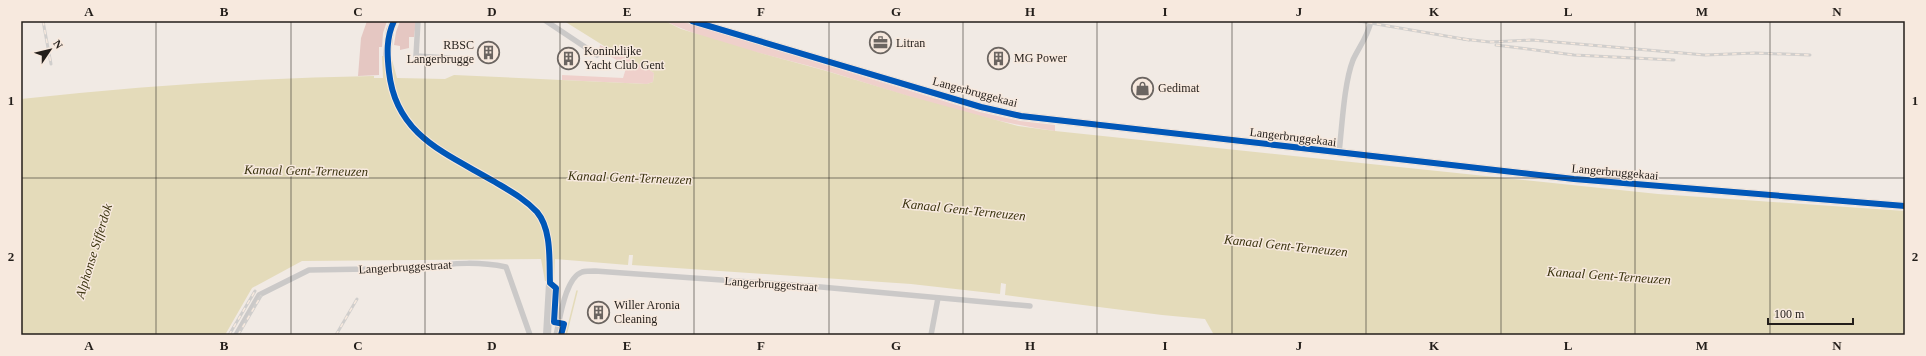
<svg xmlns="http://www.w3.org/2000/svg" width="1926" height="356" viewBox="0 0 1926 356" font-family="Georgia,serif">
	<rect width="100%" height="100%" fill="#f1eae4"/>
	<g fill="#efd0cb">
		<path d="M 665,21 L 681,21 L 980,112 L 1020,121 L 1055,125 L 1055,131 C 976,120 900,93 824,70 C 771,55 715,45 665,21 Z"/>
		<polygon points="600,45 647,68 654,73 653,82 647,84 562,80 562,75 623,78 627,65 599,51"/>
	</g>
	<g fill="#e5c7c2">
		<polygon points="367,21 387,21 383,33 382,47 379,47 379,75 358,76 361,38"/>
		<polygon points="400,21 416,21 414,37 409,37 409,48 400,50 400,46 394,45 396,32"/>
	</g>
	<path fill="#e4dbba" d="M 564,21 L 665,21 L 681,29 L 760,53 L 823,70 L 909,96 L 1018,126 L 1055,131 L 1658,194 L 1905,211 L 1905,335 L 1214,335 L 1205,319 L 1162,315 L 1005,295 L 1006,284 L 1001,283 L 1000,294 L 911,284 L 632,265 L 633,255 L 629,255 L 628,265 L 555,259 L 554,281 L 545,281 L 541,259 L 302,261 L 252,288 L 225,335 L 21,335 L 21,99 C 138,86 256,78 374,76 L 374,78 L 383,78 L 382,56 L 391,56 L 397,78 L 445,79 L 454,75 L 647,84 L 653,82 L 654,73 L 647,68 L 609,49 Z"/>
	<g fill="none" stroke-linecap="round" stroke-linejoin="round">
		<polyline stroke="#e4dbba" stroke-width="1.5" points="566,335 577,291"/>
		<polyline stroke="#3a330e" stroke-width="1" stroke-dasharray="5 4" stroke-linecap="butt" points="387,57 391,90 404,119 431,145 517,195 538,213 549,239 550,280"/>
		<g stroke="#cbc9c8" stroke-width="5.5">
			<polyline points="418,21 416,56 449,58"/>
			<polyline points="546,21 597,55"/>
			<path d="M 1339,153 C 1342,127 1344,83 1353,60 C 1359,47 1368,36 1371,21"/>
			<path d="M 236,335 L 259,295 L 309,270 L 428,268 C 452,262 482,262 506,267 L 530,335"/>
			<path d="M 556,335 C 560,319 565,278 582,272 C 586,271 591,271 595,271 L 821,287 L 1030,306"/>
			<polyline points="931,335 938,298"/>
		</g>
		<g stroke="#cbc9c8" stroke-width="8">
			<polyline points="692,21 981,107 1021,116 1574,179 1905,206"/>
			<polyline points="387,54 390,30 394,21"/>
			<polyline points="547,335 550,283"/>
		</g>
		<defs>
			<g id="rail">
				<polyline points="43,21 51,64"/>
				<polyline points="1359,21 1469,40"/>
				<polyline points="1463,39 1490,42 1532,40 1705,55 1755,53 1810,55"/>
				<polyline points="1496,45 1574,55 1674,60"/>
				<polyline points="229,335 255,291"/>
				<polyline points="238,335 261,296"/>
				<polyline points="336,335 357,299"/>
			</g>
		</defs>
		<use href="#rail" stroke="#d0cecc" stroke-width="3"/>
		<use href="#rail" stroke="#f7e9de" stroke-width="1.5" stroke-dasharray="4.5" stroke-linecap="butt"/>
		<defs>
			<g id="cycleway">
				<path d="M 394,21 C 386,38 387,54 389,72 C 396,136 446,153 495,182 C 510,191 525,199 537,212 C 552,230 549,261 550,283 L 556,288 L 554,322 L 564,324 L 561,335"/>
				<polyline points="692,21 981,107 1021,116 1574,179 1905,206"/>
			</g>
		</defs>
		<use href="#cycleway" stroke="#f7e9de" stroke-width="8"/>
		<use href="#cycleway" stroke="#0057b8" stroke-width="6"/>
	</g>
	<path fill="none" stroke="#231e1a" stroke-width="1" stroke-opacity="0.55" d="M 156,21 L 156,335M 291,21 L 291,335M 425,21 L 425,335M 560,21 L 560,335M 694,21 L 694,335M 829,21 L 829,335M 963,21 L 963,335M 1097,21 L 1097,335M 1232,21 L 1232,335M 1366,21 L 1366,335M 1501,21 L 1501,335M 1635,21 L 1635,335M 1770,21 L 1770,335M 21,178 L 1905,178"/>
	<defs>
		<symbol id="office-ring" viewBox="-11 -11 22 22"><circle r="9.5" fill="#f7e9de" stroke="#6b6561" stroke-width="1.5"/><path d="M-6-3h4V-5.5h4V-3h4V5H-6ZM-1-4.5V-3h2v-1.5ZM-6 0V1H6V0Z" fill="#6b6561"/></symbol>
		<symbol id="building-ring" viewBox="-11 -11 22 22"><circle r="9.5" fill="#f7e9de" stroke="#6b6561" stroke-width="1.5"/><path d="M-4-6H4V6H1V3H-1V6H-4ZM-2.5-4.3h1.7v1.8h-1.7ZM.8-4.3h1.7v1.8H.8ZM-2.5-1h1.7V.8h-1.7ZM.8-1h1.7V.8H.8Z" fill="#6b6561"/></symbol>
		<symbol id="shop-ring" viewBox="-11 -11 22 22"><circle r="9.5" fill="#f7e9de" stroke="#6b6561" stroke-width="1.5"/><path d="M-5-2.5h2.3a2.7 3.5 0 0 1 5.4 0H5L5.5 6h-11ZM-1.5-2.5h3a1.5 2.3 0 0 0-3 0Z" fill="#6b6561"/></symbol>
	</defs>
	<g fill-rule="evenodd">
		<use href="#office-ring" x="868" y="30" width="25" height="25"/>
		<use href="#building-ring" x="476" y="40" width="25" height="25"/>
		<use href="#building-ring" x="556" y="46" width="25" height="25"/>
		<use href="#building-ring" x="986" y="46" width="25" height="25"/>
		<use href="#shop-ring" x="1130" y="76" width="25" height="25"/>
		<use href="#building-ring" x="586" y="300" width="25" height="25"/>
	</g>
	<g text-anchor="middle" stroke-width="3" stroke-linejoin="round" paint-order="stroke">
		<g font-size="12" fill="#231e1a" stroke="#f7e9de" text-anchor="start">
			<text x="896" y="47">Litran</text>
			<text x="474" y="49" text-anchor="end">RBSC<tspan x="474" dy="14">Langerbrugge</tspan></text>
			<text x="584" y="55">Koninklijke<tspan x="584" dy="14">Yacht Club Gent</tspan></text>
			<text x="1014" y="62">MG Power</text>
			<text x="1158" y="92">Gedimat</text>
			<text x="614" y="309">Willer Aronia<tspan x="614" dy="14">Cleaning</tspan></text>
		</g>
		<g font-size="12" fill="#231e1a" stroke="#f7e9de">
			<text transform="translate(975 92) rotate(15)" y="4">Langerbruggekaai</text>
			<text transform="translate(1293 137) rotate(7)" y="4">Langerbruggekaai</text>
			<text transform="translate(1615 172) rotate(5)" y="4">Langerbruggekaai</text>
			<text transform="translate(405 267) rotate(-3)" y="4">Langerbruggestraat</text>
			<text transform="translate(771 284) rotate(4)" y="4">Langerbruggestraat</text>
		</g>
		<g font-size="13" font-style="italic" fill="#3a330e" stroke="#f7e9de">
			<text transform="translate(306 170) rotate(1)" y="5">Kanaal Gent-Terneuzen</text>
			<text transform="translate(630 177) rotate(2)" y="5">Kanaal Gent-Terneuzen</text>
			<text transform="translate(964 209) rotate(6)" y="5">Kanaal Gent-Terneuzen</text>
			<text transform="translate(1286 245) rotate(6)" y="5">Kanaal Gent-Terneuzen</text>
			<text transform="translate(93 251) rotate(-73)" y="5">Alphonse Sifferdok</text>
			<text transform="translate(1609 275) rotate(4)" y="5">Kanaal Gent-Terneuzen</text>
		</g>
	</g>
	<rect width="1926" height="356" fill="none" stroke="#f7e9de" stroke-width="44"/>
	<g transform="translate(50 50) rotate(55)" stroke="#f7e9de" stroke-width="3" paint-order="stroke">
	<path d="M0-3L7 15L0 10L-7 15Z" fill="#231e1a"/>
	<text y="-6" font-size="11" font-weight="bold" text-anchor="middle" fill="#231e1a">N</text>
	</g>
	<path d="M1768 318v6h85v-6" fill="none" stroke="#231e1a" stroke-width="2"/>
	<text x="1774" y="318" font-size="12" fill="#231e1a" stroke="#f7e9de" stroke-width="3" paint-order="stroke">100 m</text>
	<rect x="22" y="22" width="1882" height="312" fill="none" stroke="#231e1a" stroke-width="1.5"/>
	<g font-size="13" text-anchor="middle" font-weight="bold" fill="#231e1a">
		<text x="89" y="16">A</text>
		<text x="224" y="16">B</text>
		<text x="358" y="16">C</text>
		<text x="492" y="16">D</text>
		<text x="627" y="16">E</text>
		<text x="761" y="16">F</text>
		<text x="896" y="16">G</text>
		<text x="1030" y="16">H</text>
		<text x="1165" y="16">I</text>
		<text x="1299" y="16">J</text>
		<text x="1434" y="16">K</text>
		<text x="1568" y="16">L</text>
		<text x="1702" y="16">M</text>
		<text x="1837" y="16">N</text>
		<text x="11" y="105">1</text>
		<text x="1915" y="105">1</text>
		<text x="11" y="261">2</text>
		<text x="1915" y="261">2</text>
		<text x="89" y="350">A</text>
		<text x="224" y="350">B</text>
		<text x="358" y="350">C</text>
		<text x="492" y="350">D</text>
		<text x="627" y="350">E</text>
		<text x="761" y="350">F</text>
		<text x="896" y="350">G</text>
		<text x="1030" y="350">H</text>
		<text x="1165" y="350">I</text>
		<text x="1299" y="350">J</text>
		<text x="1434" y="350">K</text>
		<text x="1568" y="350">L</text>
		<text x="1702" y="350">M</text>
		<text x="1837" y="350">N</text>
	</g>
</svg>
